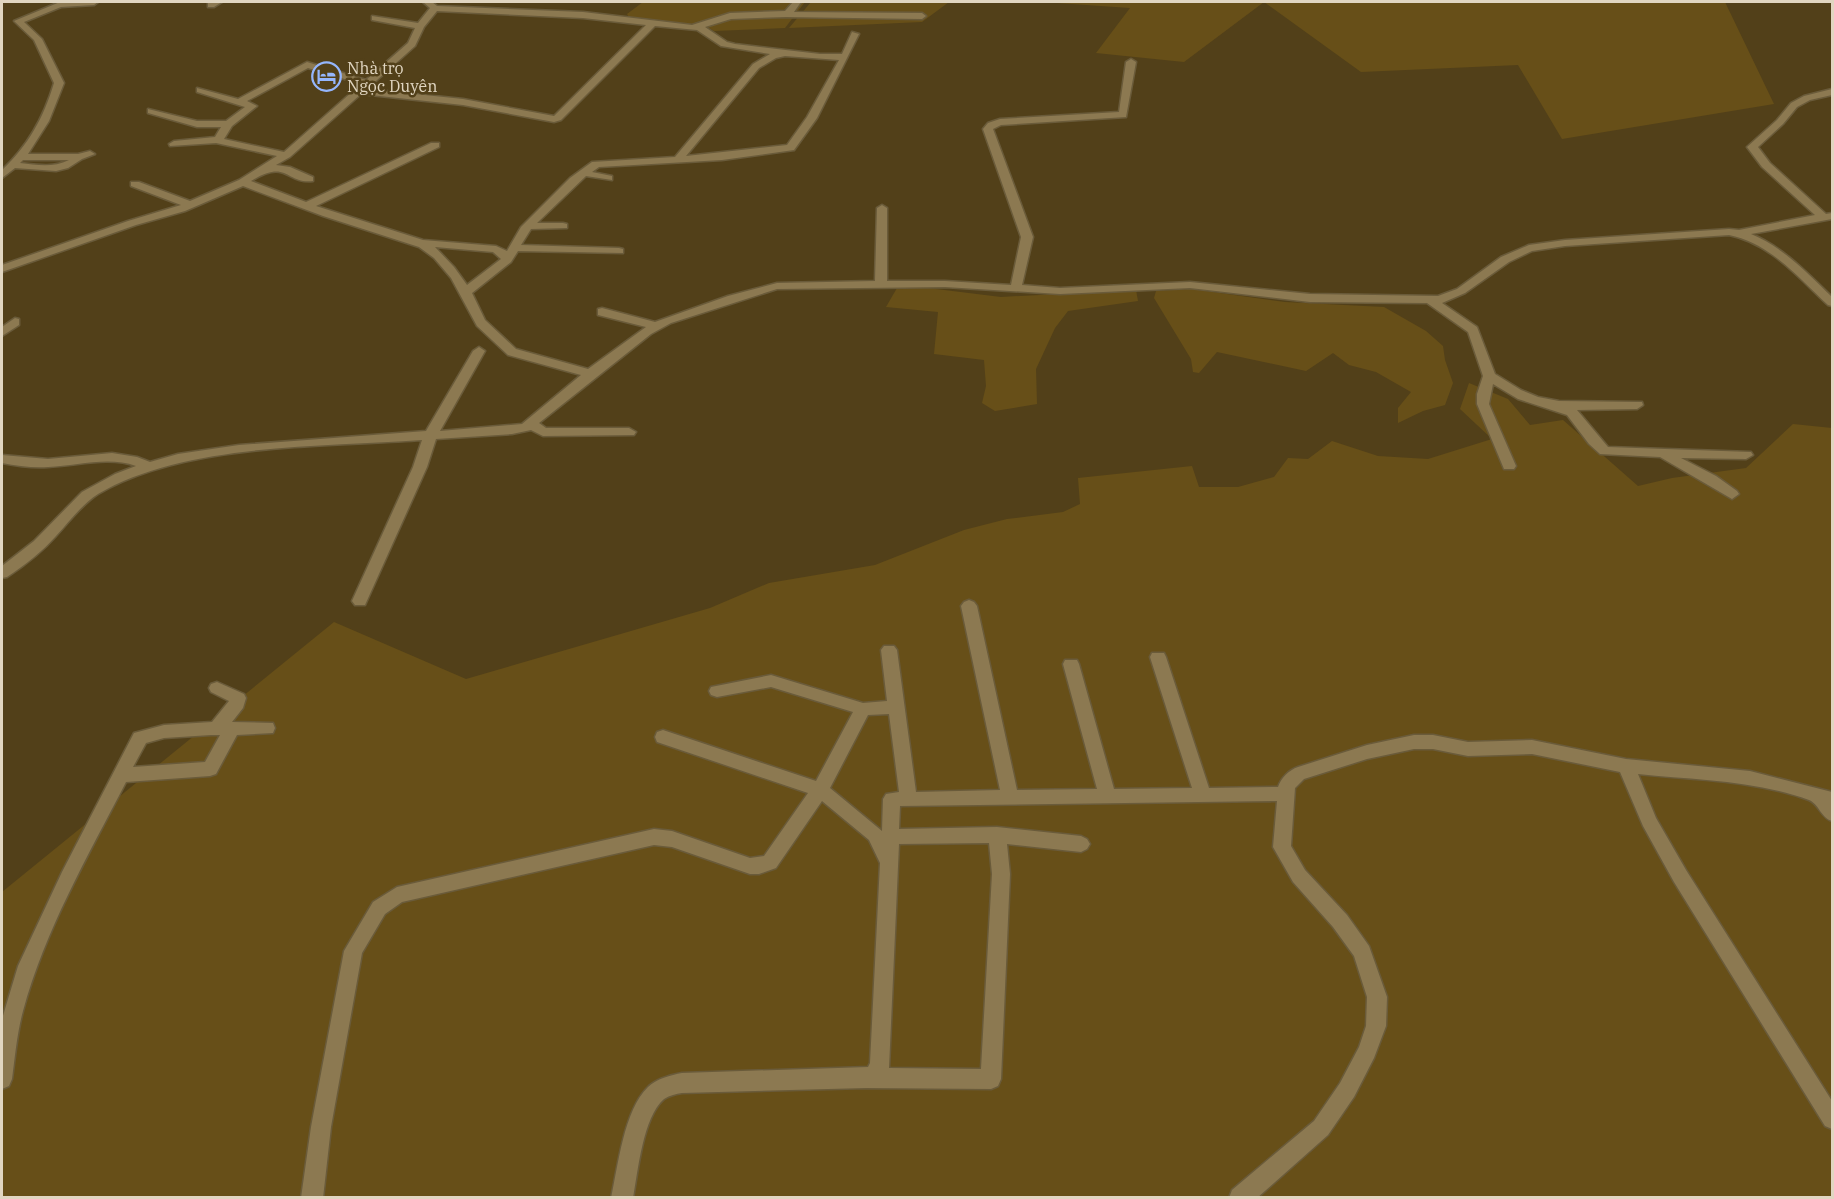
<svg xmlns="http://www.w3.org/2000/svg" width="1834" height="1199" viewBox="0 0 1834 1199" font-family="'IBM Plex Serif',serif">
	<rect width="100%" height="100%" fill="#524019"/>
	<g fill="#674f18">
		<polygon points="643,2 805,2 785,28 714,31 709,28 630,19 627,14"/>
		<polygon points="811,2 949,2 922,22 789,28"/>
		<polygon points="1042,2 1725,2 1774,104 1562,139 1518,65 1361,72 1264,2 1184,62 1096,53 1130,8"/>
		<polygon points="920,287 1001,297 1136,290 1138,301 1068,311 1055,328 1036,369 1037,404 995,411 982,403 986,386 984,360 934,354 938,312 886,307 897,288"/>
		<polygon points="1191,289 1285,302 1384,307 1426,331 1443,346 1445,360 1453,383 1445,405 1423,411 1398,423 1398,408 1411,392 1376,372 1349,365 1333,353 1306,371 1217,352 1199,373 1193,372 1191,359 1154,298 1156,291"/>
		<polygon points="1469,383 1508,399 1530,425 1563,420 1638,486 1672,478 1746,468 1793,424 1832,428 1832,1197 2,1198 2,892 334,622 466,679 710,608 769,583 875,565 964,530 1007,519 1063,512 1080,504 1078,478 1192,466 1199,487 1238,487 1274,477 1288,458 1308,459 1332,441 1378,456 1428,459 1492,439 1460,409"/>
	</g>
	<g fill="none" stroke-linecap="round" stroke-linejoin="round">
		<defs>
			<g id="minor">
				<path d="M 60,2 L 98,2 L 94,5 L 61,7 L 24,22 L 42,39 L 64,83 L 49,121 L 28,154 L 78,154 L 90,151 L 95,154 L 82,159 L 68,168 L 56,171 L 15,168 L 2,178 L 2,170 C 28,146 44,117 54,83 L 34,40 L 14,21 ZM 23,160 L 69,160 C 53,168 37,165 20,163 Z"/>
				<polygon points="212,2 222,2 214,7 208,7 208,3"/>
				<path d="M 423,2 L 432,2 L 437,6 L 583,12 L 692,25 L 730,13 L 785,11 L 793,2 L 801,2 L 794,12 L 922,13 L 926,16 L 922,19 L 786,17 L 731,19 L 705,27 L 727,42 L 735,44 L 820,54 L 842,54 L 852,32 L 859,34 L 817,118 L 794,150 L 722,160 L 599,167 L 592,172 L 612,176 L 612,180 L 586,176 L 537,223 L 563,223 L 567,224 L 567,228 L 531,229 L 521,245 L 619,248 L 623,249 L 623,253 L 518,251 L 511,262 L 472,293 L 485,320 L 516,349 L 588,369 L 646,327 L 598,315 L 598,309 L 602,308 L 655,322 L 728,296 L 777,283 L 875,281 L 877,208 L 882,205 L 887,208 L 887,281 L 945,281 L 1011,285 L 1021,237 L 983,129 L 988,123 L 1000,119 L 1119,112 L 1126,62 L 1131,59 L 1136,62 L 1126,117 L 1001,125 L 993,129 L 1033,237 L 1022,285 L 1060,288 L 1190,282 L 1310,294 L 1438,296 L 1457,289 L 1501,257 L 1529,245 L 1565,240 L 1729,229 L 1739,230 L 1815,215 L 1762,167 L 1747,147 L 1777,120 L 1791,103 L 1804,96 L 1832,89 L 1832,95 L 1810,100 L 1797,107 L 1783,124 L 1758,147 L 1770,163 L 1826,214 L 1832,213 L 1832,219 L 1751,234 C 1783,247 1807,273 1832,297 L 1832,306 L 1828,305 C 1799,278 1770,243 1729,235 L 1565,246 L 1532,251 L 1509,262 L 1465,293 L 1442,303 L 1477,327 L 1495,374 L 1521,390 L 1538,397 L 1559,401 L 1642,402 L 1643,405 L 1637,409 L 1577,410 L 1608,447 L 1751,452 L 1753,455 L 1746,459 L 1681,458 L 1716,476 L 1737,491 L 1739,494 L 1732,499 L 1660,457 L 1600,454 L 1589,444 L 1567,415 L 1518,399 L 1493,384 L 1489,404 L 1516,466 L 1514,469 L 1504,469 L 1477,404 L 1477,394 L 1483,376 L 1468,332 L 1427,303 L 1310,302 L 1190,288 L 1060,294 L 945,287 L 777,289 L 671,323 L 651,334 L 539,423 L 546,428 L 629,428 L 636,432 L 634,435 L 543,436 L 531,430 L 512,434 L 436,439 L 427,467 L 365,605 L 355,605 L 352,601 L 413,467 L 422,440 C 323,447 184,443 98,494 C 81,505 69,522 56,536 C 42,552 25,565 7,577 L 2,578 L 2,566 L 34,541 L 82,492 L 115,474 L 136,466 C 108,456 77,466 48,467 C 33,468 17,466 2,463 L 2,455 L 48,459 L 112,453 L 137,457 L 150,462 L 178,454 L 239,445 L 426,431 L 473,351 L 479,347 L 485,351 L 440,431 L 522,424 L 581,375 L 508,355 L 477,326 L 451,278 L 434,258 L 419,247 L 323,216 L 243,186 L 185,211 L 136,225 L 2,272 L 2,265 L 128,221 L 181,205 L 131,186 L 131,182 L 139,182 L 190,201 L 239,180 L 277,156 L 216,143 L 170,146 L 169,144 L 174,141 L 215,137 L 221,127 L 197,127 L 148,113 L 148,109 L 197,121 L 226,121 L 245,107 L 197,92 L 197,88 L 238,99 L 307,62 L 366,80 L 408,43 L 415,28 L 372,20 L 372,16 L 418,23 L 430,8 ZM 437,11 L 583,18 L 646,25 L 554,116 L 463,99 L 367,89 L 415,46 L 424,27 ZM 655,26 L 697,30 L 721,46 L 770,54 L 753,64 L 675,157 L 592,162 L 570,178 L 521,227 L 507,251 L 496,246 L 423,240 L 316,206 L 439,147 L 439,143 L 431,143 L 306,202 L 251,181 C 288,158 285,184 313,181 L 313,177 L 290,167 L 276,165 L 290,157 L 361,94 L 463,105 L 554,122 L 561,120 ZM 785,56 L 839,60 L 807,117 L 787,145 L 686,156 L 759,68 L 776,58 ZM 308,68 L 361,84 L 284,152 L 224,139 L 232,126 L 257,106 L 247,101 ZM 435,247 L 493,252 L 501,259 L 467,285 L 454,267 Z"/>
				<polygon points="15,318 19,319 19,325 2,336 2,327"/>
				<path d="M 969,600 L 974,602 L 977,606 L 1017,790 L 1097,789 L 1063,664 L 1065,660 L 1077,660 L 1079,664 L 1114,789 L 1192,788 L 1150,657 L 1152,653 L 1164,653 L 1166,657 L 1209,788 L 1278,787 C 1281,778 1289,770 1298,767 L 1367,745 L 1414,735 L 1433,735 L 1468,742 L 1532,740 L 1626,759 L 1750,771 L 1832,792 L 1832,821 C 1821,818 1819,804 1809,800 C 1755,780 1694,780 1638,774 L 1656,818 L 1686,870 L 1832,1101 L 1832,1129 L 1825,1126 L 1674,882 L 1643,826 L 1620,772 L 1532,754 L 1468,756 L 1433,749 L 1414,749 L 1367,759 L 1304,779 L 1295,788 L 1291,846 L 1305,870 L 1347,915 L 1369,946 L 1387,997 L 1386,1026 L 1374,1058 L 1354,1097 L 1328,1135 L 1257,1198 L 1229,1198 L 1232,1190 L 1314,1121 L 1340,1083 L 1359,1047 L 1366,1026 L 1367,997 L 1354,956 L 1333,927 L 1293,882 L 1273,847 L 1277,801 L 900,806 L 899,829 L 997,827 L 1081,836 L 1087,839 L 1090,844 L 1087,849 L 1081,852 L 1007,844 L 1010,874 L 1001,1079 L 998,1086 L 991,1089 L 866,1088 L 682,1093 C 676,1094 670,1095 664,1099 C 643,1117 638,1171 633,1198 L 611,1198 C 618,1166 624,1110 648,1087 C 656,1079 671,1075 682,1073 L 868,1067 L 870,1063 L 880,863 L 869,840 L 822,801 L 776,868 L 759,874 L 750,874 L 672,847 L 654,845 L 402,902 L 385,914 L 362,953 L 331,1127 L 323,1198 L 301,1198 L 311,1127 L 344,951 L 373,902 L 397,887 L 654,829 L 672,831 L 750,858 L 764,856 L 808,793 L 657,742 L 655,737 L 657,732 L 663,730 L 816,781 L 853,712 L 771,687 L 717,697 L 711,695 L 709,691 L 711,687 L 771,675 L 863,703 L 887,701 L 881,650 L 884,646 L 894,646 L 897,650 L 916,792 L 1000,790 L 961,606 L 964,602 ZM 889,714 L 899,792 L 886,794 L 883,799 L 882,831 L 830,788 L 868,715 ZM 989,843 L 992,874 L 981,1069 L 889,1068 L 899,844 Z"/>
				<path d="M 217,682 L 244,694 L 246,698 L 243,708 L 232,722 L 273,723 L 275,728 L 273,733 L 237,735 L 216,774 L 210,776 L 126,782 C 88,856 45,930 23,1011 C 17,1033 15,1057 12,1079 L 9,1086 L 2,1089 L 2,1019 L 18,966 L 62,872 L 134,733 L 164,725 L 212,722 L 229,701 L 211,692 L 209,688 L 211,684 ZM 211,735 L 220,735 L 205,762 L 133,767 L 146,743 L 164,738 Z"/>
			</g>
		</defs>
		<use href="#minor" stroke="#6a5b3a" stroke-width="3"/>
		<use href="#minor" fill="#8c7951" fill-rule="evenodd"/>
	</g>
	<defs>
		<symbol id="hotel-ring" viewBox="-11 -11 22 22"><circle r="9.5" fill="#524019" stroke="#95b6fd" stroke-width="1.5"/><path d="M-6-4.5h1.5V1H6V5H4.5V3h-9V5H-6ZM-4 0a1.8 1.8 0 1 1 3.6 0ZM.5 0V-2.5h3Q6-2.5 6 0Z" fill="#95b6fd"/></symbol>
	</defs>
	<g fill-rule="evenodd">
		<use href="#hotel-ring" x="310" y="60" width="33" height="33"/>
	</g>
	<g text-anchor="middle" stroke-width="5" stroke-linejoin="round" paint-order="stroke">
		<g font-size="16" fill="#e1d6c1" stroke="#524019" text-anchor="start">
			<text x="347" y="74">Nhà trọ<tspan x="347" dy="18">Ngọc Duyên</tspan></text>
		</g>
	</g>
	<rect width="1834" height="1199" fill="none" stroke="#e1d6c1" stroke-width="6"/>
</svg>
